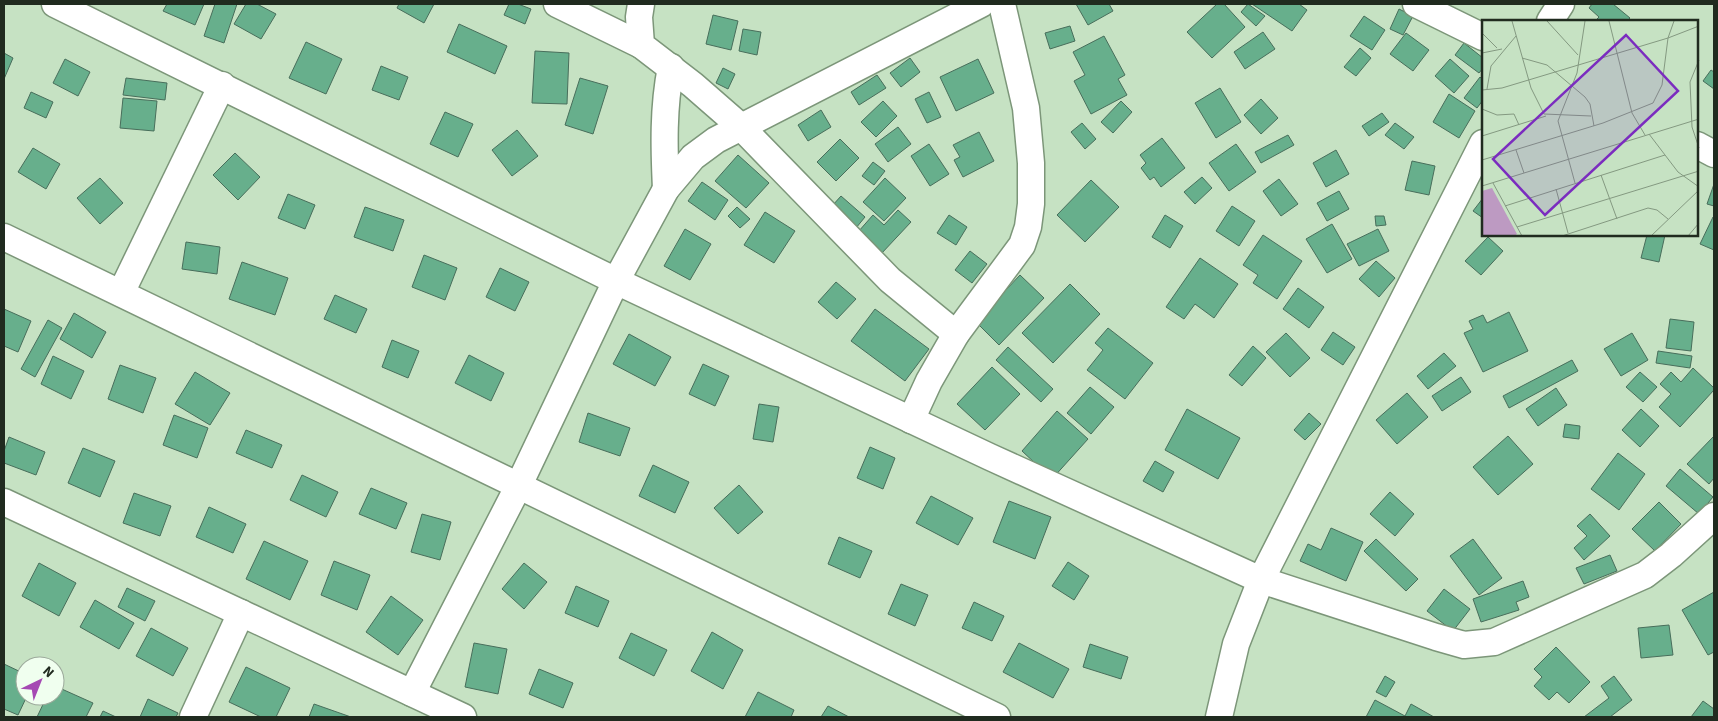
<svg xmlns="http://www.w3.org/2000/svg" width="1718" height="721" viewBox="0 0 1718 721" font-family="'Source Sans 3',sans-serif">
	<rect width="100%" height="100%" fill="#c6e2c3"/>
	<g fill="#67af8c" stroke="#486e5b">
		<polygon points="167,4 204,4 195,25 163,11"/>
		<polygon points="215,4 237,4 224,43 204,36"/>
		<polygon points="246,4 257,4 276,14 261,39 234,24"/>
		<polygon points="399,4 434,4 424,23 397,8"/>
		<polygon points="509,4 518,4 531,9 525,24 504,15"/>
		<polygon points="1076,4 1109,4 1113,11 1088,25"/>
		<polygon points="1217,4 1224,4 1245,27 1212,58 1187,32"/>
		<polygon points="1248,4 1265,16 1256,26 1241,12"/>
		<polygon points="1252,4 1299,4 1307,10 1292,31"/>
		<polygon points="1592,4 1613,4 1630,18 1627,21 1595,21 1599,17 1589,8"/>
		<polygon points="1399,9 1413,16 1403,35 1390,29"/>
		<polygon points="713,15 738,21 731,50 706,44"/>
		<polygon points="1364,16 1385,30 1372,50 1350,36"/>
		<polygon points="459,24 507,46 495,74 447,52"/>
		<polygon points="1070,26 1075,41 1050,49 1045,33"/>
		<polygon points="743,29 761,32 757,55 739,51"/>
		<polygon points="1263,32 1275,49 1245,69 1234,52"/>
		<polygon points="1406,33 1429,50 1413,71 1390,54"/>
		<polygon points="1104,36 1125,75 1118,79 1127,95 1091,114 1074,81 1085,75 1073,52"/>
		<polygon points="306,42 342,59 326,94 289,78"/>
		<polygon points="1464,43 1483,58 1483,68 1479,73 1455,55"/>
		<polygon points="1360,48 1371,58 1356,76 1344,67"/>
		<polygon points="535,51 569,53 567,104 532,103"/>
		<polygon points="4,53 13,58 4,79"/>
		<polygon points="910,58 920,72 901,87 890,73"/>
		<polygon points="65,59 90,72 78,96 53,83"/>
		<polygon points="978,59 994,93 956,111 940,77"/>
		<polygon points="1450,59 1469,76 1454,93 1435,76"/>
		<polygon points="381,66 408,77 399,100 372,90"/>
		<polygon points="723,68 735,74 728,89 716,83"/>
		<polygon points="1711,70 1714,72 1714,89 1703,81"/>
		<polygon points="877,75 886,88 859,105 851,92"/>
		<polygon points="1480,77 1483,80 1483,100 1477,108 1464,98"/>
		<polygon points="126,78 167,83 165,100 123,95"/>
		<polygon points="580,78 608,86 593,134 565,125"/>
		<polygon points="1220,88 1241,122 1216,138 1195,103"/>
		<polygon points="31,92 53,102 46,118 24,108"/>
		<polygon points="929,92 941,117 927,123 915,99"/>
		<polygon points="1449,94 1475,111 1459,138 1433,122"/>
		<polygon points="123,98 157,101 154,131 120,128"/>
		<polygon points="1261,99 1278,118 1261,134 1244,115"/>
		<polygon points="883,101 897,116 876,137 861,122"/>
		<polygon points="1121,101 1132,112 1113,133 1101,122"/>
		<polygon points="821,110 831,127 808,141 798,125"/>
		<polygon points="445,112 473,124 458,157 430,144"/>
		<polygon points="1382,113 1389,122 1369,136 1362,126"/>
		<polygon points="1082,123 1096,139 1085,149 1071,132"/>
		<polygon points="1395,123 1414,137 1404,149 1385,135"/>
		<polygon points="898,127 911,144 888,162 875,144"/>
		<polygon points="517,130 538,156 512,176 492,150"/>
		<polygon points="979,132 994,161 963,177 954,160 960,157 953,145"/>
		<polygon points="1288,135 1294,145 1261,163 1255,152"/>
		<polygon points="1162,138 1185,168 1161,187 1154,177 1150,180 1141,168 1146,163 1140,155"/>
		<polygon points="840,139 859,158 836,181 817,162"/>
		<polygon points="929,144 949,174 930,186 911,156"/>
		<polygon points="1236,144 1256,172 1229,191 1209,163"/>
		<polygon points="33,148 60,164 46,189 18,172"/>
		<polygon points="1336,150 1349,174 1326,187 1313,163"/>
		<polygon points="235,153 260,177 238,200 213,175"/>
		<polygon points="738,155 769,183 746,208 715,181"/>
		<polygon points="1412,161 1435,166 1429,195 1405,190"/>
		<polygon points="873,162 885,171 874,185 862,176"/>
		<polygon points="1202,177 1212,188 1195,204 1184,192"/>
		<polygon points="100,178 123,203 100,224 77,198"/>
		<polygon points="885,178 906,198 884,221 863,202"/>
		<polygon points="1279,179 1298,204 1281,216 1263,191"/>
		<polygon points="1091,180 1119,207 1085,242 1057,215"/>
		<polygon points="702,182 728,200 715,220 688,201"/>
		<polygon points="1714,184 1714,206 1707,204"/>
		<polygon points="1339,191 1349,209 1327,221 1317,203"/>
		<polygon points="288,194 315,205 305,229 278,218"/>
		<polygon points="841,196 865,217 856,228 832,206"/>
		<polygon points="1483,198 1483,218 1473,211"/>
		<polygon points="1232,206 1255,221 1239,246 1216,231"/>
		<polygon points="365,207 404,220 393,251 354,237"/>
		<polygon points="737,207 750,219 740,228 728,216"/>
		<polygon points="898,210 911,222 881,254 858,232 873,215 884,225"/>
		<polygon points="765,212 795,231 774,263 744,245"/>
		<polygon points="949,215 967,227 956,245 937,233"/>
		<polygon points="1165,215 1183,226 1170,248 1152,237"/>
		<polygon points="1375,216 1384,216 1386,225 1376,226"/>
		<polygon points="1713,217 1714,217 1714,250 1700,244"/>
		<polygon points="1332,224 1352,259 1327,273 1306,239"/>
		<polygon points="685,229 711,244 690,280 664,266"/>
		<polygon points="1378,229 1389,251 1359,266 1347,244"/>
		<polygon points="1263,235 1302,261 1277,299 1253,283 1258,275 1243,265"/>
		<polygon points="1647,235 1665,235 1659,262 1641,258"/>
		<polygon points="1488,237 1503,251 1481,275 1465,261"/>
		<polygon points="186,242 220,247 217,274 182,269"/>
		<polygon points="970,251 987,264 972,283 955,270"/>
		<polygon points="424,255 457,268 445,300 412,287"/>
		<polygon points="1200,258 1238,284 1214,318 1195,304 1184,319 1166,307"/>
		<polygon points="1376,261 1395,278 1379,297 1359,279"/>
		<polygon points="242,262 288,278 275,315 229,299"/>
		<polygon points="500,268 529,282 515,311 486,297"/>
		<polygon points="1020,275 1044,298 999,345 976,322"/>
		<polygon points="836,282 856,299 837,319 818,302"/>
		<polygon points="1070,284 1100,314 1053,363 1022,333"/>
		<polygon points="1298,288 1324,307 1309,328 1283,309"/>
		<polygon points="335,295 367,309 356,333 324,319"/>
		<polygon points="4,309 31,321 18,352 4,346"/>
		<polygon points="875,309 929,349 905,381 851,341"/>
		<polygon points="1509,312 1528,351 1483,372 1464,333 1473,329 1469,321 1483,315 1487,323"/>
		<polygon points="74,313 106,332 92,358 60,339"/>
		<polygon points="1670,319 1694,322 1691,351 1666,348"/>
		<polygon points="48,320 62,328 35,377 21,369"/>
		<polygon points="1108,328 1153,363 1125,399 1087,370 1103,350 1095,343"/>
		<polygon points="1333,332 1355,347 1343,365 1321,350"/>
		<polygon points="1286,333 1310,358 1290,377 1266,352"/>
		<polygon points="1632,333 1648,360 1621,376 1604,349"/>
		<polygon points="629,334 671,357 655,386 613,364"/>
		<polygon points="392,340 419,351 408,378 382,367"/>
		<polygon points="1253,346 1266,358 1242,386 1229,375"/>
		<polygon points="1008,347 1053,389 1041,402 996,360"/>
		<polygon points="1658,351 1692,356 1690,368 1656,363"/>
		<polygon points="1444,353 1456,366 1428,389 1417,376"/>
		<polygon points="469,355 504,373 491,401 455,383"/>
		<polygon points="53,356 84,371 71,399 41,384"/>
		<polygon points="1572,360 1578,371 1509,408 1503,396"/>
		<polygon points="703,364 729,376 715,406 689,394"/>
		<polygon points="120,365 156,378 143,413 108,399"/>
		<polygon points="992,367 1020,394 985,430 957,404"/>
		<polygon points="1693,368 1714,388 1714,390 1680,427 1659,407 1671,394 1660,384 1671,372 1681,382"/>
		<polygon points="195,372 230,393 210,425 175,404"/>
		<polygon points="1640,372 1657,387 1643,402 1626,387"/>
		<polygon points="1461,377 1471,392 1442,411 1432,396"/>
		<polygon points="1090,387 1114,407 1091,434 1067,413"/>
		<polygon points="1556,388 1567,405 1538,426 1526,409"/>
		<polygon points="1407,393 1428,417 1397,444 1376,420"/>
		<polygon points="759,404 779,407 773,442 753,439"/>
		<polygon points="1187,409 1240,438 1218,479 1165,450"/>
		<polygon points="1641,409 1659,426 1640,447 1622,430"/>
		<polygon points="1057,411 1088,439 1052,479 1022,451"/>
		<polygon points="588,413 630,428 620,456 579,442"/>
		<polygon points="1309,413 1321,424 1305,440 1294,430"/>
		<polygon points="174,415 208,428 197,458 163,445"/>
		<polygon points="1565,424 1580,426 1579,439 1563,437"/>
		<polygon points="246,430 282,445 272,468 236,453"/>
		<polygon points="1508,436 1533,464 1498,495 1473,467"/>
		<polygon points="1714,436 1714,478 1709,484 1687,464"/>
		<polygon points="9,437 45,452 36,475 4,463 4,451"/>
		<polygon points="870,447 895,458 883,489 857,478"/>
		<polygon points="83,448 115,461 100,497 68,483"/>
		<polygon points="1618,453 1645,474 1619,510 1591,489"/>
		<polygon points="1155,461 1174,472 1163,492 1143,481"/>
		<polygon points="653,465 689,482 675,513 639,496"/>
		<polygon points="1680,469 1713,497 1699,514 1666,486"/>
		<polygon points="302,475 338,492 326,517 290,500"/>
		<polygon points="739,485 763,512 738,534 714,508"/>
		<polygon points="371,488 407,503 396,529 359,514"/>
		<polygon points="1390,492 1414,514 1395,536 1370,514"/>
		<polygon points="134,493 171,506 160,536 123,523"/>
		<polygon points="931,496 973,518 958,545 916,523"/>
		<polygon points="1009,501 1051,517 1035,559 993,542"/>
		<polygon points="1659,502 1681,524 1655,551 1632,529"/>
		<polygon points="209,507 246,524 233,553 196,537"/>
		<polygon points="422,514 451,522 440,560 411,552"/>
		<polygon points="1590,514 1610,536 1584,560 1574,548 1587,536 1577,526"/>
		<polygon points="1331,528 1363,542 1346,581 1300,561 1308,544 1321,550"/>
		<polygon points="839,537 872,551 860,578 828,564"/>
		<polygon points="1376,539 1418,579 1406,591 1364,551"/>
		<polygon points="1473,539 1502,578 1479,595 1450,556"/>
		<polygon points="264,541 308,561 290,600 246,579"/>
		<polygon points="1610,555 1617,571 1584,584 1576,568"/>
		<polygon points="334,561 370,575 357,610 321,595"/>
		<polygon points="1068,562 1089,576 1074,600 1052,586"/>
		<polygon points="39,563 76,583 59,616 22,596"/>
		<polygon points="524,563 547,582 524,609 502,589"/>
		<polygon points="1523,581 1529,597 1516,602 1519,610 1481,622 1473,599"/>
		<polygon points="901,584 928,595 915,626 888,614"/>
		<polygon points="576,586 609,601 598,627 565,613"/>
		<polygon points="127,588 155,601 145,621 118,607"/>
		<polygon points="1444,589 1470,609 1453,631 1427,611"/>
		<polygon points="1714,592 1714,652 1708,655 1682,610"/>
		<polygon points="391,596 423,620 398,655 366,632"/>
		<polygon points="95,600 134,623 119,649 80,627"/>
		<polygon points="974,602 1004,616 992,641 962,628"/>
		<polygon points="1669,625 1673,655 1641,658 1638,628"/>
		<polygon points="151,628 188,648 173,676 136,656"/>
		<polygon points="712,632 743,650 723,689 691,671"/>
		<polygon points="631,633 667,650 654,676 619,658"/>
		<polygon points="474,643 507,649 498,694 465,687"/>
		<polygon points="1019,643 1069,669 1053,698 1003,672"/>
		<polygon points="1090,644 1128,657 1121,679 1083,667"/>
		<polygon points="1556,647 1590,682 1569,703 1557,692 1549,700 1534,686 1542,677 1534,669"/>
		<polygon points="4,664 25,674 25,696 27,696 18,715 4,709"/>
		<polygon points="246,667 290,688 276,717 261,717 229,702"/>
		<polygon points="539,669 573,683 563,708 529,694"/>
		<polygon points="1385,676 1395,682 1386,697 1376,692"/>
		<polygon points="1614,676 1632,700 1610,717 1584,717 1609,698 1601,686"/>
		<polygon points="55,686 93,703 86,717 37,717 47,696 55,696"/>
		<polygon points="758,692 794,710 791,717 745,717"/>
		<polygon points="148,699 178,713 176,717 140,717"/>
		<polygon points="1375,700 1405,716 1411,704 1434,717 1366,717"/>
		<polygon points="1703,701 1714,709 1714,717 1691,717"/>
		<polygon points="314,704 351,717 309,717"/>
		<polygon points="828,706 849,717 821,717"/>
		<polygon points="103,711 116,717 100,717"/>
	</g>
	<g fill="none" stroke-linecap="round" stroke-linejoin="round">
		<defs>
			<g id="minor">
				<polyline points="55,4 616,281 990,457 1261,580 1436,637 1464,645 1494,642 1645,575 1671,555 1714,516"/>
				<polyline points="557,4 641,45"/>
				<polyline points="641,4 639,17 641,45 693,85 740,126 890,280 956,334"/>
				<polyline points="1416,4 1483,37"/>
				<polyline points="1550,21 1561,4"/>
				<polyline points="1697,145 1714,154"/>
				<path d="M 666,189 C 664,147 663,108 671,67"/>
				<polyline points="4,237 997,717"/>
				<polyline points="121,293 222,85"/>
				<polyline points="911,420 929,381 956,334 1022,245 1028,227 1031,204 1031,163 1026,108 1002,4"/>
				<polyline points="4,502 463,717"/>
				<polyline points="412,693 519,485 616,281 666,189 693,157 716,140 981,4"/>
				<polyline points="193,717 241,613"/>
				<polyline points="1219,717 1236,644 1261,580 1483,143"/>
			</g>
		</defs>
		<use href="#minor" stroke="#7c9679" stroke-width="29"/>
		<use href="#minor" stroke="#fff" stroke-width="26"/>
	</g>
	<g transform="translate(1482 20)">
		<rect width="216" height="216" fill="#c6e2c3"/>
		<path d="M 10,168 L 35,214 L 32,216 L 0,216 L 0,171 Z" fill="#bd9ac2"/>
		<path fill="none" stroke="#849981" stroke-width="1" d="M 30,1 L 49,68 L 62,94 L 109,96M 65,1 L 96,35M 127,1 L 150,93 L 163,115M 0,13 L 15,28M 0,33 L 20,29M 40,38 L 65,45 L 103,77 L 108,84 L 112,106M 217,40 L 208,62 L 210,107 L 217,128M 5,69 L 9,46 L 34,16M 0,70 L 20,68 L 186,18 L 217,6M 0,89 L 15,95 L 32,94 L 37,105M 167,114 L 196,152 L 217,167M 0,116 L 64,96M 34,130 L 42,153M 0,140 L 121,103 L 171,83 L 180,65 L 186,18 L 192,1M 119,155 L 135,199M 11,163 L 40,216M 93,163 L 76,101 L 95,53 L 103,1M 0,166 L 217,99M 74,169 L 86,213M 23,186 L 183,135M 35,207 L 217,151M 80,216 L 166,188 L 175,190 L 186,199M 169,216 L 217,170M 206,216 L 217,203"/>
		<path fill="#7b2cbf" fill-opacity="0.15" stroke="#7b2cbf" stroke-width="2.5" d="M 144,15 L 196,71 L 63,195 L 11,139 Z"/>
		<rect width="216" height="216" fill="none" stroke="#202b1f" stroke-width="2.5"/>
	</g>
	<rect width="1718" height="721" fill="none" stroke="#202b1f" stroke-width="10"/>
	<g transform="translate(40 681) rotate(43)"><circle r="24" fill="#f0ffef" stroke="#9daa9c"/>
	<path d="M0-4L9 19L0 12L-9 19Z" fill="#a549b3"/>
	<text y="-8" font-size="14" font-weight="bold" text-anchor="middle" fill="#202b1f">N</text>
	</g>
</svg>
